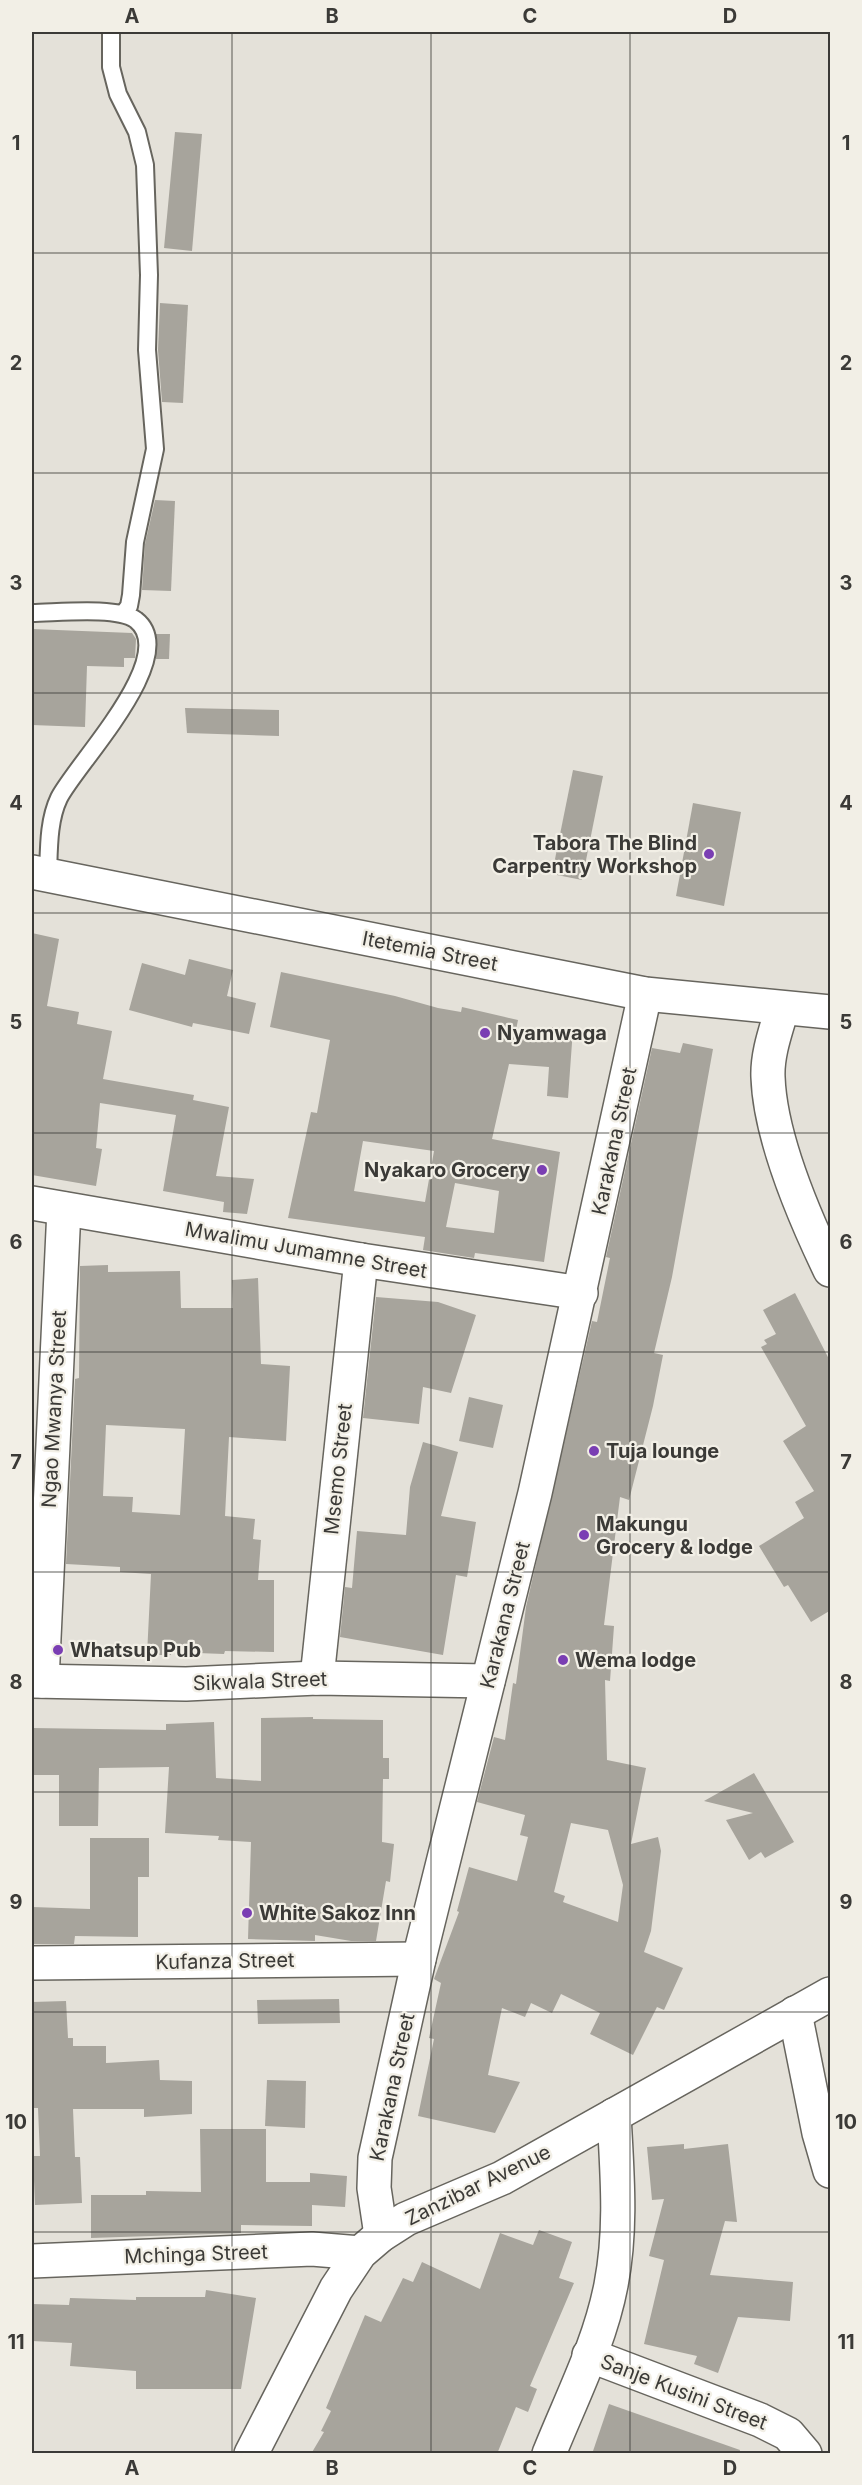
<svg xmlns="http://www.w3.org/2000/svg" width="862" height="2485" viewBox="0 0 862 2485" font-family="Inter,sans-serif">
	<rect width="100%" height="100%" fill="#e4e1d9"/>
	<g fill="#a7a49c" fill-rule="evenodd">
		<polygon points="175,132 202,134 192,251 164,248"/>
		<polygon points="160,303 188,305 183,403 162,402 158,350"/>
		<polygon points="155,500 175,501 171,591 142,590 145,544"/>
		<polygon points="32,629 132,633 136,639 135,658 124,658 124,667 87,666 85,727 32,725"/>
		<polygon points="156,634 170,634 169,659 156,659"/>
		<polygon points="185,708 279,710 279,736 187,733"/>
		<polygon points="573,770 603,776 582,880 552,874"/>
		<polygon points="693,803 741,812 724,906 676,896"/>
		<polygon points="32,933 59,939 47,1006 79,1012 77,1024 112,1031 103,1079 194,1095 193,1100 229,1107 216,1176 254,1179 247,1214 223,1212 224,1202 163,1191 176,1115 100,1103 96,1148 102,1149 96,1186 32,1175"/>
		<polygon points="189,959 233,970 227,996 256,1003 249,1034 193,1023 192,1027 129,1010 142,963 185,975"/>
		<path d="M 281,972 L 395,996 L 438,1008 L 461,1012 L 462,1007 L 518,1020 L 516,1030 L 552,1033 L 552,1027 L 573,1029 L 568,1098 L 547,1096 L 549,1067 L 509,1064 L 492,1139 L 560,1152 L 544,1262 L 475,1253 L 474,1258 L 423,1250 L 425,1237 L 288,1218 L 311,1112 L 317,1113 L 330,1040 L 270,1027 ZM 363,1141 L 434,1151 L 425,1202 L 354,1191 ZM 455,1183 L 499,1191 L 494,1233 L 446,1227 Z"/>
		<path d="M 683,1043 L 713,1049 L 672,1277 L 654,1353 L 663,1355 L 653,1406 L 629,1500 L 620,1497 L 604,1625 L 614,1626 L 610,1681 L 605,1680 L 607,1760 L 646,1768 L 631,1844 L 658,1837 L 661,1851 L 651,1931 L 644,1952 L 683,1968 L 664,2010 L 657,2007 L 633,2055 L 590,2034 L 600,2013 L 561,1994 L 552,2013 L 531,2003 L 525,2017 L 502,2008 L 488,2075 L 520,2082 L 495,2133 L 418,2116 L 434,2039 L 429,2038 L 441,1983 L 434,1979 L 459,1912 L 457,1911 L 469,1867 L 517,1881 L 528,1837 L 520,1835 L 525,1815 L 477,1802 L 494,1737 L 505,1740 L 513,1683 L 516,1684 L 526,1607 L 592,1321 L 597,1322 L 610,1258 L 606,1257 L 652,1048 L 680,1053 ZM 571,1823 L 608,1830 L 623,1885 L 618,1922 L 563,1902 L 565,1896 L 554,1892 Z"/>
		<path d="M 108,1265 L 108,1272 L 180,1271 L 181,1308 L 233,1308 L 232,1280 L 258,1278 L 261,1364 L 290,1366 L 286,1441 L 229,1437 L 225,1516 L 255,1519 L 253,1539 L 261,1540 L 258,1580 L 274,1580 L 274,1652 L 225,1651 L 224,1654 L 171,1652 L 171,1655 L 147,1655 L 151,1574 L 120,1572 L 120,1567 L 66,1564 L 75,1379 L 79,1378 L 80,1266 ZM 106,1425 L 185,1429 L 180,1515 L 132,1512 L 133,1497 L 103,1496 Z"/>
		<polygon points="795,1293 831,1363 831,1610 811,1622 788,1585 784,1587 759,1546 804,1518 795,1502 814,1491 783,1441 806,1426 761,1347 767,1344 764,1340 776,1334 763,1310"/>
		<polygon points="376,1297 438,1302 476,1315 451,1393 423,1387 419,1424 363,1418"/>
		<polygon points="469,1397 503,1405 493,1448 459,1441"/>
		<polygon points="423,1442 458,1452 441,1516 476,1522 467,1577 456,1575 443,1655 340,1637 345,1587 352,1588 357,1531 406,1535 410,1487"/>
		<polygon points="313,1717 313,1719 383,1720 383,1758 389,1758 389,1779 383,1779 382,1842 394,1844 390,1882 386,1881 376,1941 351,1941 315,1935 315,1941 248,1939 251,1842 218,1840 219,1836 165,1833 169,1767 99,1768 98,1826 59,1826 59,1775 32,1775 32,1728 166,1730 166,1724 214,1722 216,1778 261,1781 261,1718"/>
		<polygon points="754,1773 794,1842 765,1858 761,1852 749,1860 726,1820 753,1813 704,1801"/>
		<polygon points="90,1838 149,1838 149,1877 138,1877 138,1937 75,1936 74,1944 32,1944 32,1907 90,1909"/>
		<polygon points="339,1999 340,2023 258,2024 257,2000"/>
		<polygon points="66,2001 68,2038 73,2038 73,2046 106,2046 106,2063 159,2060 160,2080 192,2081 192,2114 144,2117 144,2109 73,2109 75,2157 80,2157 82,2203 35,2205 33,2156 40,2156 38,2108 32,2108 32,2002"/>
		<polygon points="267,2080 306,2081 305,2128 265,2126"/>
		<polygon points="200,2129 266,2129 266,2182 310,2182 310,2173 347,2176 345,2207 312,2205 312,2226 241,2225 241,2233 91,2238 91,2195 146,2195 146,2191 201,2192"/>
		<polygon points="684,2144 684,2149 728,2144 737,2222 725,2221 710,2275 793,2282 790,2321 738,2317 718,2373 694,2364 697,2356 644,2344 664,2260 649,2256 664,2199 652,2200 647,2147"/>
		<polygon points="539,2230 572,2242 559,2278 574,2283 530,2386 537,2389 528,2412 516,2407 497,2454 311,2454 324,2432 321,2431 331,2411 326,2408 365,2315 381,2322 403,2278 413,2282 422,2262 480,2289 500,2233 533,2245"/>
		<polygon points="206,2290 256,2298 241,2389 136,2389 136,2371 70,2366 72,2343 32,2341 32,2304 69,2305 70,2298 136,2300 136,2297 205,2297"/>
		<polygon points="609,2404 740,2450 739,2454 592,2454"/>
	</g>
	<g fill="none" stroke-linecap="round" stroke-linejoin="round">
		<defs>
			<g id="service">
				<polyline points="111,32 111,67 118,94 137,132 145,165 149,275 147,350 155,449 135,542 131,595 129,606 123,614"/>
				<path d="M 32,613 C 56,613 117,606 136,620 C 182,656 76,764 59,798 C 48,821 49,850 48,875"/>
			</g>
			<g id="minor">
				<polyline points="32,872 645,994 830,1012"/>
				<path d="M 782,1009 C 776,1030 767,1054 768,1077 C 770,1137 804,1216 830,1270"/>
				<polyline points="32,1203 361,1260 581,1293"/>
				<polyline points="317,1678 361,1260"/>
				<polyline points="32,1681 186,1684 317,1678 488,1681"/>
				<polyline points="42,1681 64,1209"/>
				<polyline points="32,1963 419,1959"/>
				<polyline points="795,2013 819,2133 830,2171"/>
				<polyline points="381,2235 374,2188 375,2158 419,1959 535,1493 645,994"/>
				<polyline points="32,2261 312,2249 360,2253"/>
				<polyline points="589,2355 760,2420 788,2434 805,2454"/>
				<polyline points="251,2454 336,2289 360,2253 381,2235 406,2219 502,2178 830,1994"/>
				<path d="M 549,2454 C 571,2399 600,2343 611,2285 C 622,2228 617,2173 614,2115"/>
			</g>
		</defs>
		<use href="#service" stroke="#67655e" stroke-width="20"/>
		<use href="#minor" stroke="#67655e" stroke-width="36"/>
		<use href="#service" stroke="#fff" stroke-width="16"/>
		<use href="#minor" stroke="#fff" stroke-width="33"/>
	</g>
	<path fill="none" stroke="#3b3a37" stroke-width="1.5" stroke-opacity="0.55" d="M 232,32 L 232,2454M 431,32 L 431,2454M 630,32 L 630,2454M 32,253 L 830,253M 32,473 L 830,473M 32,693 L 830,693M 32,913 L 830,913M 32,1133 L 830,1133M 32,1352 L 830,1352M 32,1572 L 830,1572M 32,1792 L 830,1792M 32,2012 L 830,2012M 32,2232 L 830,2232"/>
	<g fill="#7a3eb3" stroke="#f2efe6" stroke-width="2">
		<circle cx="709" cy="854" r="6"/>
		<circle cx="485" cy="1033" r="6"/>
		<circle cx="542" cy="1170" r="6"/>
		<circle cx="594" cy="1451" r="6"/>
		<circle cx="584" cy="1535" r="6"/>
		<circle cx="58" cy="1650" r="6"/>
		<circle cx="563" cy="1660" r="6"/>
		<circle cx="247" cy="1913" r="6"/>
	</g>
	<g text-anchor="middle" stroke-width="4.5" stroke-linejoin="round" paint-order="stroke">
		<g font-size="20" font-weight="bold" fill="#3b3a37" stroke="#f2efe6" text-anchor="start">
			<text x="697" y="850" text-anchor="end">Tabora The Blind<tspan x="697" dy="23">Carpentry Workshop</tspan></text>
			<text x="497" y="1040">Nyamwaga</text>
			<text x="530" y="1177" text-anchor="end">Nyakaro Grocery</text>
			<text x="606" y="1458">Tuja lounge</text>
			<text x="596" y="1531">Makungu<tspan x="596" dy="23">Grocery &amp; lodge</tspan></text>
			<text x="70" y="1657">Whatsup Pub</text>
			<text x="575" y="1667">Wema lodge</text>
			<text x="259" y="1920">White Sakoz Inn</text>
		</g>
		<g font-size="20" fill="#3b3a37" stroke="#f2efe6">
			<text transform="translate(430 951) rotate(11)" y="7">Itetemia Street</text>
			<text transform="translate(614 1141) rotate(-78)" y="7">Karakana Street</text>
			<text transform="translate(306 1250) rotate(10)" y="7">Mwalimu Jumamne Street</text>
			<text transform="translate(54 1409) rotate(-87)" y="7">Ngao Mwanya Street</text>
			<text transform="translate(338 1469) rotate(-84)" y="7">Msemo Street</text>
			<text transform="translate(505 1615) rotate(-76)" y="7">Karakana Street</text>
			<text transform="translate(260 1681) rotate(-2)" y="7">Sikwala Street</text>
			<text transform="translate(225 1961) rotate(-1)" y="7">Kufanza Street</text>
			<text transform="translate(392 2087) rotate(-78)" y="7">Karakana Street</text>
			<text transform="translate(478 2185) rotate(-26)" y="7">Zanzibar Avenue</text>
			<text transform="translate(196 2254) rotate(-2)" y="7">Mchinga Street</text>
			<text transform="translate(684 2392) rotate(21)" y="7">Sanje Kusini Street</text>
		</g>
	</g>
	<rect width="862" height="2485" fill="none" stroke="#f2efe6" stroke-width="66"/>
	<rect x="33" y="33" width="796" height="2419" fill="none" stroke="#3b3a37" stroke-width="2"/>
	<g font-size="20" text-anchor="middle" font-weight="bold" fill="#3b3a37">
		<text x="132" y="23">A</text>
		<text x="332" y="23">B</text>
		<text x="530" y="23">C</text>
		<text x="730" y="23">D</text>
		<text x="16" y="150">1</text>
		<text x="846" y="150">1</text>
		<text x="16" y="370">2</text>
		<text x="846" y="370">2</text>
		<text x="16" y="590">3</text>
		<text x="846" y="590">3</text>
		<text x="16" y="810">4</text>
		<text x="846" y="810">4</text>
		<text x="16" y="1029">5</text>
		<text x="846" y="1029">5</text>
		<text x="16" y="1249">6</text>
		<text x="846" y="1249">6</text>
		<text x="16" y="1469">7</text>
		<text x="846" y="1469">7</text>
		<text x="16" y="1689">8</text>
		<text x="846" y="1689">8</text>
		<text x="16" y="1909">9</text>
		<text x="846" y="1909">9</text>
		<text x="16" y="2129">10</text>
		<text x="846" y="2129">10</text>
		<text x="16" y="2349">11</text>
		<text x="846" y="2349">11</text>
		<text x="132" y="2475">A</text>
		<text x="332" y="2475">B</text>
		<text x="530" y="2475">C</text>
		<text x="730" y="2475">D</text>
	</g>
</svg>
